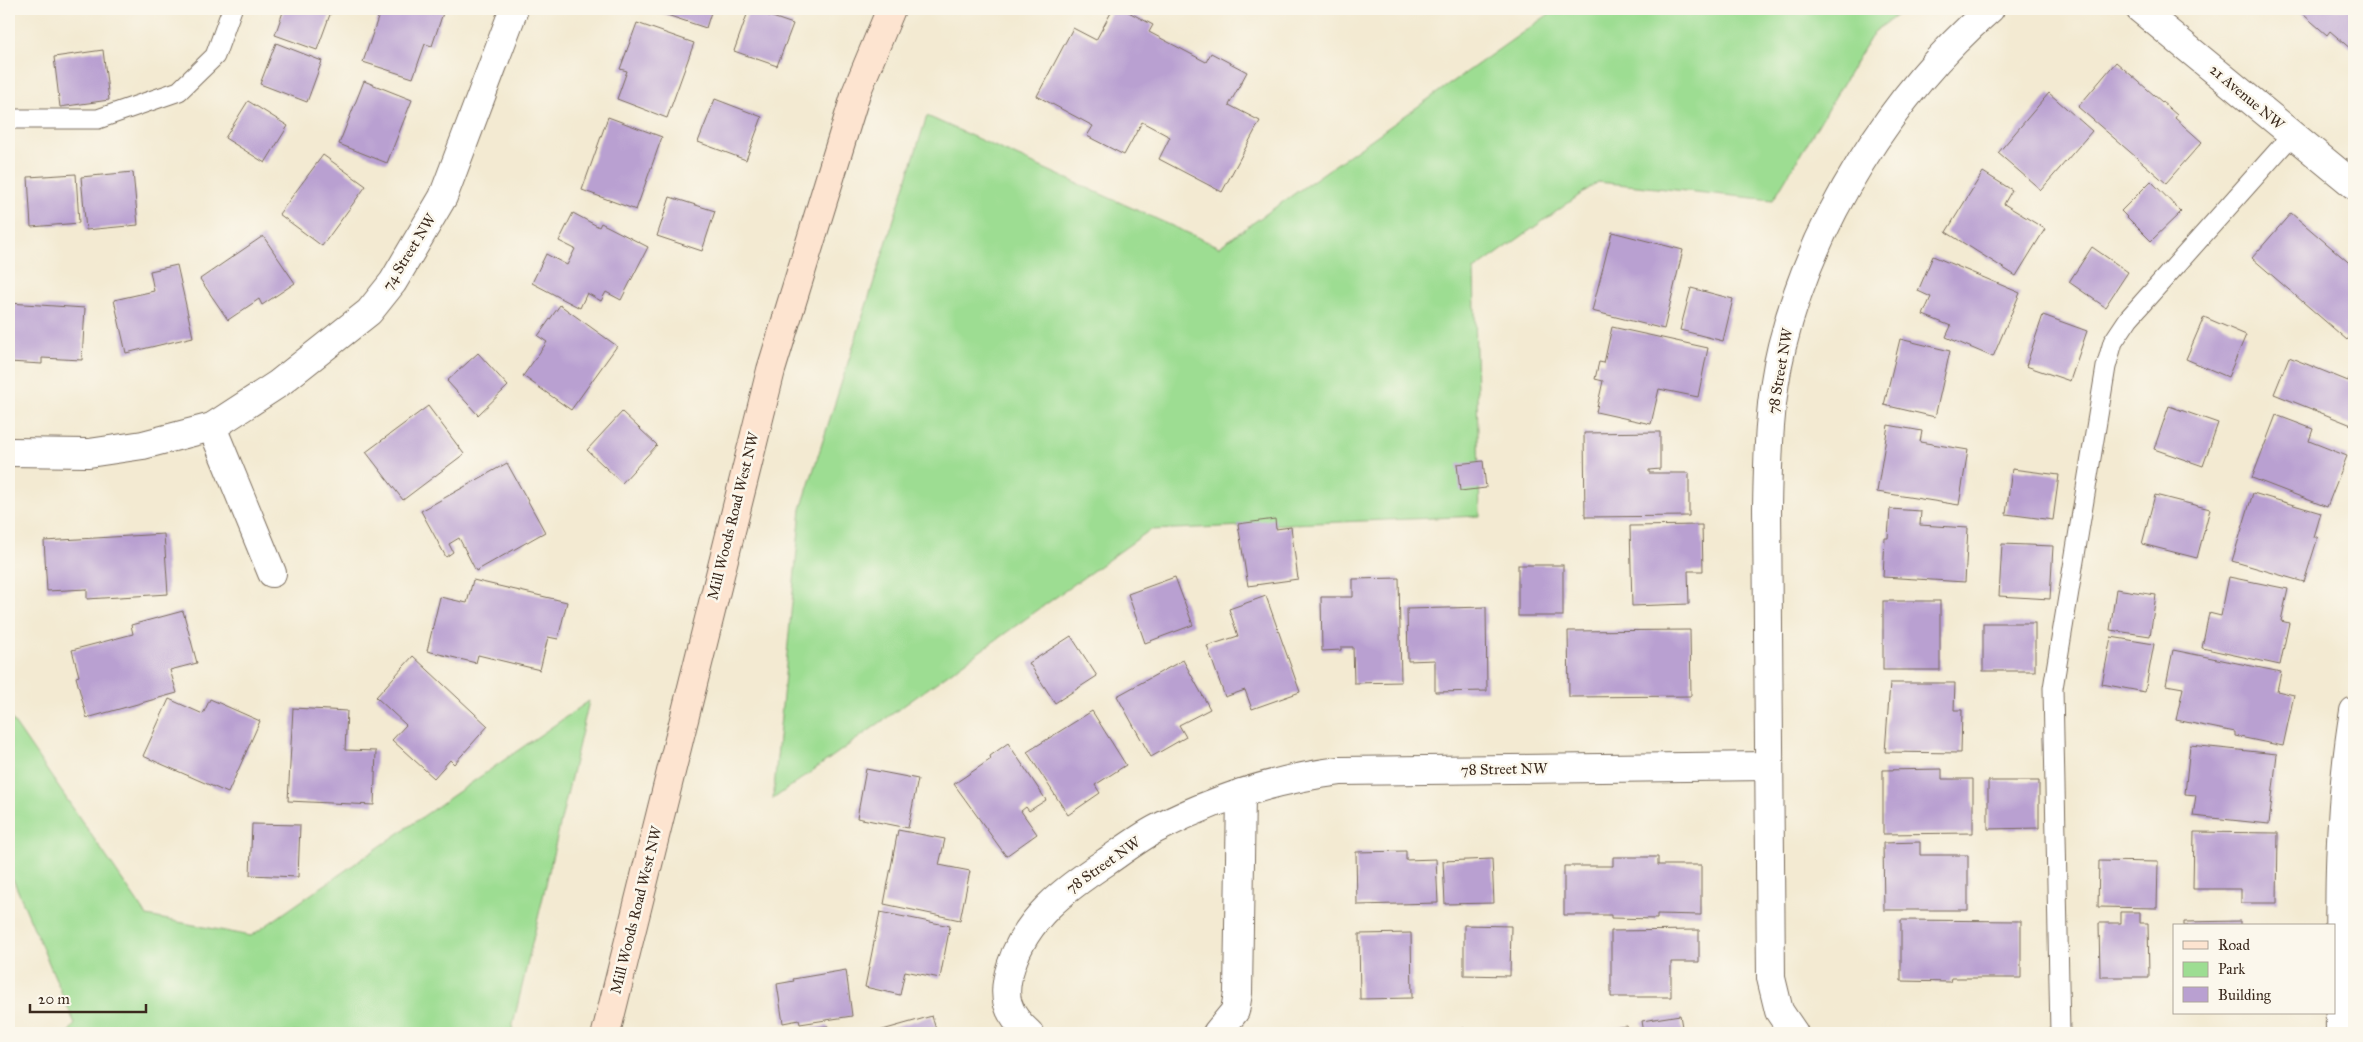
<svg xmlns="http://www.w3.org/2000/svg" width="2363" height="1042" viewBox="0 0 2363 1042" font-family="'IM FELL Great Primer',serif">
	<rect width="100%" height="100%" fill="#fbf7ec"/>
	<filter id="ink" filterUnits="userSpaceOnUse"><feTurbulence type="fractalNoise" baseFrequency=".02" numOctaves="2"/><feDisplacementMap in="SourceGraphic" scale="10" xChannelSelector="R" yChannelSelector="G"/><feConvolveMatrix kernelMatrix="1 2 1 2 8 2 1 2 1" color-interpolation-filters="sRGB"/></filter>
	<filter id="wash" filterUnits="userSpaceOnUse"><feTurbulence type="fractalNoise" baseFrequency=".0096" numOctaves="4" result="noise"/><feDisplacementMap in="SourceGraphic" scale="20" xChannelSelector="R" yChannelSelector="G"/><feGaussianBlur stdDeviation="1.12" result="paint"/><feColorMatrix in="noise" values="0 0 0 0 0 0 0 0 0 0 0 0 0 0 0 0 0 1.4 0 .05"/><feComposite in="paint" operator="in"/></filter>
	<g filter="url(#wash)">
		<rect width="100%" height="100%" fill="#f3ead2"/>
		<g fill="#9ddd92" stroke="#6c8458">
			<polygon points="1556,9 1905,9 1874,32 1773,200 1598,182 1474,270 1480,516 1150,530 773,799 801,509 927,116 1219,247"/>
			<polygon points="589,701 511,1033 68,1033 75,1024 9,870 9,715 147,916 251,936"/>
		</g>
		<g id="blocks">
			<g fill="#b9a0d1">
				<polygon points="284,9 332,9 317,50 275,35"/>
				<polygon points="381,9 444,10 432,46 425,44 413,78 363,62"/>
				<polygon points="653,9 712,9 706,28 652,10"/>
				<polygon points="749,9 793,24 777,66 734,51"/>
				<polygon points="1113,9 1123,9 1153,25 1149,32 1206,62 1211,53 1247,72 1229,105 1260,121 1222,192 1159,159 1170,137 1142,122 1124,155 1087,136 1093,126 1037,96 1073,28 1096,40"/>
				<polygon points="2297,9 2354,9 2354,48 2352,50 2330,31 2327,35"/>
				<polygon points="637,23 694,43 667,118 617,99 627,71 620,69"/>
				<polygon points="276,43 322,61 307,102 260,84"/>
				<polygon points="103,50 109,100 60,107 54,57"/>
				<polygon points="2116,62 2177,115 2175,118 2202,142 2166,183 2078,107"/>
				<polygon points="364,81 412,100 387,163 339,144"/>
				<polygon points="2049,93 2092,131 2041,190 1998,153"/>
				<polygon points="715,99 762,117 746,160 698,142"/>
				<polygon points="248,101 288,126 265,163 225,138"/>
				<polygon points="608,117 662,137 636,210 582,190"/>
				<polygon points="323,155 366,186 322,246 279,214"/>
				<polygon points="133,172 138,225 86,230 81,177"/>
				<polygon points="1983,172 2012,190 2004,204 2045,229 2016,276 1946,232"/>
				<polygon points="76,174 79,223 31,227 28,177"/>
				<polygon points="2151,181 2181,212 2151,241 2121,211"/>
				<polygon points="670,197 715,211 702,251 657,236"/>
				<polygon points="573,213 599,227 601,223 648,247 621,300 606,292 601,301 587,293 580,308 532,283 546,254 567,265 575,249 559,241"/>
				<polygon points="2291,213 2354,267 2354,332 2347,340 2252,258"/>
				<polygon points="1612,232 1683,250 1664,329 1592,311"/>
				<polygon points="263,236 295,283 262,305 259,299 228,320 200,279"/>
				<polygon points="2092,247 2128,272 2105,307 2069,282"/>
				<polygon points="1933,256 2020,293 1993,357 1946,337 1951,326 1923,315 1931,297 1918,291"/>
				<polygon points="177,265 193,337 126,353 114,300 154,291 150,271"/>
				<polygon points="1691,288 1733,299 1723,341 1680,330"/>
				<polygon points="9,303 85,308 82,360 42,358 42,364 9,362"/>
				<polygon points="560,305 617,346 571,410 523,376 547,342 538,336"/>
				<polygon points="2043,315 2087,331 2070,381 2026,366"/>
				<polygon points="2204,317 2246,335 2228,377 2186,359"/>
				<polygon points="1612,327 1708,348 1698,397 1659,389 1651,424 1596,412 1603,381 1595,379 1599,362 1604,363"/>
				<polygon points="1900,339 1950,351 1935,417 1884,405"/>
				<polygon points="478,353 508,386 478,415 447,381"/>
				<polygon points="2289,357 2348,381 2354,366 2354,426 2274,394"/>
				<polygon points="428,406 464,454 403,500 366,452"/>
				<polygon points="2169,406 2218,423 2203,466 2154,449"/>
				<polygon points="622,412 657,445 622,483 587,450"/>
				<polygon points="2276,415 2313,429 2309,441 2347,456 2327,507 2252,478"/>
				<polygon points="1888,425 1922,431 1920,442 1968,450 1959,505 1877,492"/>
				<polygon points="1660,432 1660,469 1649,470 1649,473 1689,473 1689,516 1585,517 1584,433"/>
				<polygon points="1483,461 1486,488 1460,491 1457,464"/>
				<polygon points="507,463 545,532 476,571 459,538 449,544 453,552 446,557 421,511"/>
				<polygon points="2012,469 2059,475 2053,520 2006,514"/>
				<polygon points="2253,493 2321,513 2314,537 2318,537 2304,582 2232,561"/>
				<polygon points="2155,495 2210,509 2197,558 2142,544"/>
				<polygon points="1890,509 1921,511 1920,525 1968,528 1965,582 1883,577 1885,538 1888,538"/>
				<polygon points="1275,519 1276,529 1291,527 1298,579 1248,586 1238,524"/>
				<polygon points="1702,525 1703,571 1688,571 1689,604 1632,606 1630,526"/>
				<polygon points="164,534 168,594 87,599 87,589 47,591 44,541"/>
				<polygon points="2002,544 2053,546 2050,599 1999,596"/>
				<rect x="1518" y="565" width="45" height="51"/>
				<polygon points="1175,577 1193,625 1145,643 1128,594"/>
				<polygon points="2229,577 2288,589 2281,621 2289,623 2280,665 2202,648 2209,613 2221,616"/>
				<polygon points="1399,578 1401,682 1354,683 1353,647 1341,647 1341,650 1322,651 1321,597 1353,597 1353,579"/>
				<polygon points="473,580 567,602 558,639 548,637 540,670 478,655 476,663 427,651 440,597 467,603"/>
				<polygon points="2116,589 2156,595 2150,636 2110,630"/>
				<polygon points="1266,596 1300,692 1252,709 1245,690 1225,697 1207,646 1238,636 1229,609"/>
				<rect x="1883" y="601" width="57" height="69"/>
				<polygon points="1486,607 1487,691 1435,692 1435,660 1408,661 1407,609"/>
				<polygon points="183,611 197,663 170,670 177,693 87,718 76,677 79,676 72,650 133,634 131,625"/>
				<rect x="1983" y="623" width="52" height="48"/>
				<polygon points="1690,630 1691,696 1569,697 1568,631"/>
				<polygon points="1071,636 1097,676 1055,703 1029,663"/>
				<polygon points="2111,637 2154,644 2145,692 2102,684"/>
				<polygon points="2173,650 2281,672 2277,691 2294,695 2283,746 2235,736 2235,732 2176,720 2183,688 2166,685"/>
				<polygon points="413,656 488,726 454,764 450,760 434,778 392,740 406,725 376,697"/>
				<polygon points="1183,660 1210,709 1179,725 1186,737 1151,757 1117,696"/>
				<polygon points="1890,683 1955,683 1954,710 1962,710 1961,753 1885,752"/>
				<polygon points="169,699 203,714 210,699 260,721 228,793 143,756"/>
				<polygon points="293,708 347,711 345,750 376,751 374,805 288,801"/>
				<polygon points="1092,711 1126,765 1095,785 1100,793 1068,815 1027,752"/>
				<polygon points="1008,743 1046,800 1029,811 1026,807 1021,811 1037,834 1006,856 954,784 991,759 990,756"/>
				<polygon points="2190,745 2277,754 2269,824 2193,816 2196,795 2185,794"/>
				<polygon points="866,769 918,779 908,828 857,818"/>
				<polygon points="1942,769 1942,779 1973,779 1973,833 1883,834 1883,770"/>
				<polygon points="1988,781 2039,781 2039,828 1988,829"/>
				<polygon points="252,824 300,825 298,877 250,875"/>
				<polygon points="898,830 945,839 939,865 970,871 960,920 884,904"/>
				<polygon points="2194,832 2278,833 2277,903 2241,903 2241,889 2193,889"/>
				<polygon points="1920,842 1920,855 1968,855 1968,910 1884,910 1883,843"/>
				<polygon points="1406,851 1406,860 1436,859 1438,903 1357,905 1356,852"/>
				<polygon points="1613,857 1658,857 1658,865 1701,865 1701,915 1657,914 1657,919 1611,918 1611,915 1564,915 1564,866 1613,866"/>
				<polygon points="1492,859 1494,903 1445,904 1443,861"/>
				<polygon points="2099,861 2158,862 2157,908 2098,907"/>
				<polygon points="880,912 950,926 940,978 905,971 900,995 865,987"/>
				<polygon points="2121,912 2140,912 2140,923 2148,923 2149,977 2100,977 2099,923 2121,923"/>
				<polygon points="1901,920 2021,921 2021,978 1951,978 1950,982 1901,981"/>
				<polygon points="2240,921 2240,926 2184,926 2184,922"/>
				<polygon points="1464,925 1511,926 1510,976 1464,975"/>
				<polygon points="1699,930 1699,962 1671,962 1671,997 1611,997 1611,931"/>
				<polygon points="1411,933 1412,998 1360,999 1359,934"/>
				<polygon points="846,970 852,1016 800,1024 799,1020 783,1023 777,984 794,981 793,979"/>
				<polygon points="1680,1015 1683,1033 1644,1033 1642,1021"/>
				<polygon points="932,1016 937,1033 872,1033"/>
				<polygon points="828,1026 829,1033 782,1033 782,1032"/>
				<polygon points="1627,1026 1628,1033 1588,1033 1588,1032"/>
				<polygon points="1463,1028 1481,1033 1462,1033"/>
			</g>
		</g>
	</g>
	<g filter="url(#ink)">
		<use href="#blocks" fill-opacity="0" stroke="#7b6d5d" stroke-width="1"/>
		<g fill="none" stroke-linecap="round" stroke-linejoin="round">
			<defs>
				<g id="lane">
					<polyline points="9,119 98,119 179,91 215,56 232,9"/>
					<polyline points="2060,1033 2053,688 2106,367 2113,342 2129,318 2292,135"/>
				</g>
				<g id="street">
					<polyline points="2140,9 2354,185"/>
					<polyline points="212,427 272,573"/>
					<polyline points="9,452 89,453 143,445 212,427 278,384 369,312 393,282 443,197 514,9"/>
					<path d="M 1029,1033 C 1006,1013 1001,996 1011,966 C 1026,918 1065,889 1106,862 C 1122,851 1139,838 1156,829 C 1214,799 1276,779 1340,771 L 1769,766"/>
					<polyline points="1217,1033 1235,1011 1238,993 1241,793"/>
					<path d="M 1794,1033 L 1779,1011 L 1771,978 L 1767,508 C 1768,454 1769,398 1782,346 C 1813,220 1892,94 1990,9"/>
					<path d="M 2340,1033 C 2339,925 2336,818 2354,711"/>
				</g>
				<polyline id="secondary" points="606,1033 771,370 856,93 891,9"/>
			</defs>
			<use href="#lane" stroke="#7b6d5d" stroke-width="21"/>
			<use href="#street" stroke="#7b6d5d" stroke-width="30"/>
			<use href="#secondary" stroke="#7b6d5d" stroke-width="30"/>
			<use href="#lane" stroke="#fff" stroke-width="19"/>
			<use href="#street" stroke="#fff" stroke-width="28"/>
			<use href="#secondary" stroke="#fde4d0" stroke-width="28"/>
		</g>
	</g>
	<g text-anchor="middle" stroke-width="5" stroke-linejoin="round" paint-order="stroke">
		<g font-size="15" fill="#3b2a1e" stroke="#fbf7ec">
			<text transform="translate(2247 97) rotate(40)" y="5">21 Avenue NW</text>
			<text transform="translate(409 252) rotate(-58)" y="5">74 Street NW</text>
			<text transform="translate(1780 371) rotate(-80)" y="5">78 Street NW</text>
			<text transform="translate(733 516) rotate(-76)" y="5">Mill Woods Road West NW</text>
			<text transform="translate(1504 769) rotate(-1)" y="5">78 Street NW</text>
			<text transform="translate(1103 865) rotate(-35)" y="5">78 Street NW</text>
			<text transform="translate(636 910) rotate(-76)" y="5">Mill Woods Road West NW</text>
		</g>
	</g>
	<rect width="2363" height="1042" fill="none" stroke="#fbf7ec" stroke-width="30"/>
	<rect x="2173" y="924" width="162" height="90" fill="#fbf7ec" stroke="#aea59a"/>
	<rect x="2183" y="941" width="25" height="8" fill="#fde4d0" stroke="#aea59a"/>
	<text x="2218" y="950" font-size="15" fill="#3b2a1e">Road</text>
	<rect x="2183" y="962" width="25" height="15" fill="#9ddd92" stroke="#aea59a"/>
	<text x="2218" y="974" font-size="15" fill="#3b2a1e">Park</text>
	<rect x="2183" y="987" width="25" height="15" fill="#b9a0d1" stroke="#aea59a"/>
	<text x="2218" y="1000" font-size="15" fill="#3b2a1e">Building</text>
	<path d="M30 1004v8h116v-8" fill="none" stroke="#3b2a1e" stroke-width="2.5"/>
	<text x="38" y="1004" font-size="15" fill="#3b2a1e" stroke="#fbf7ec" stroke-width="4" paint-order="stroke">20 m</text>
</svg>
